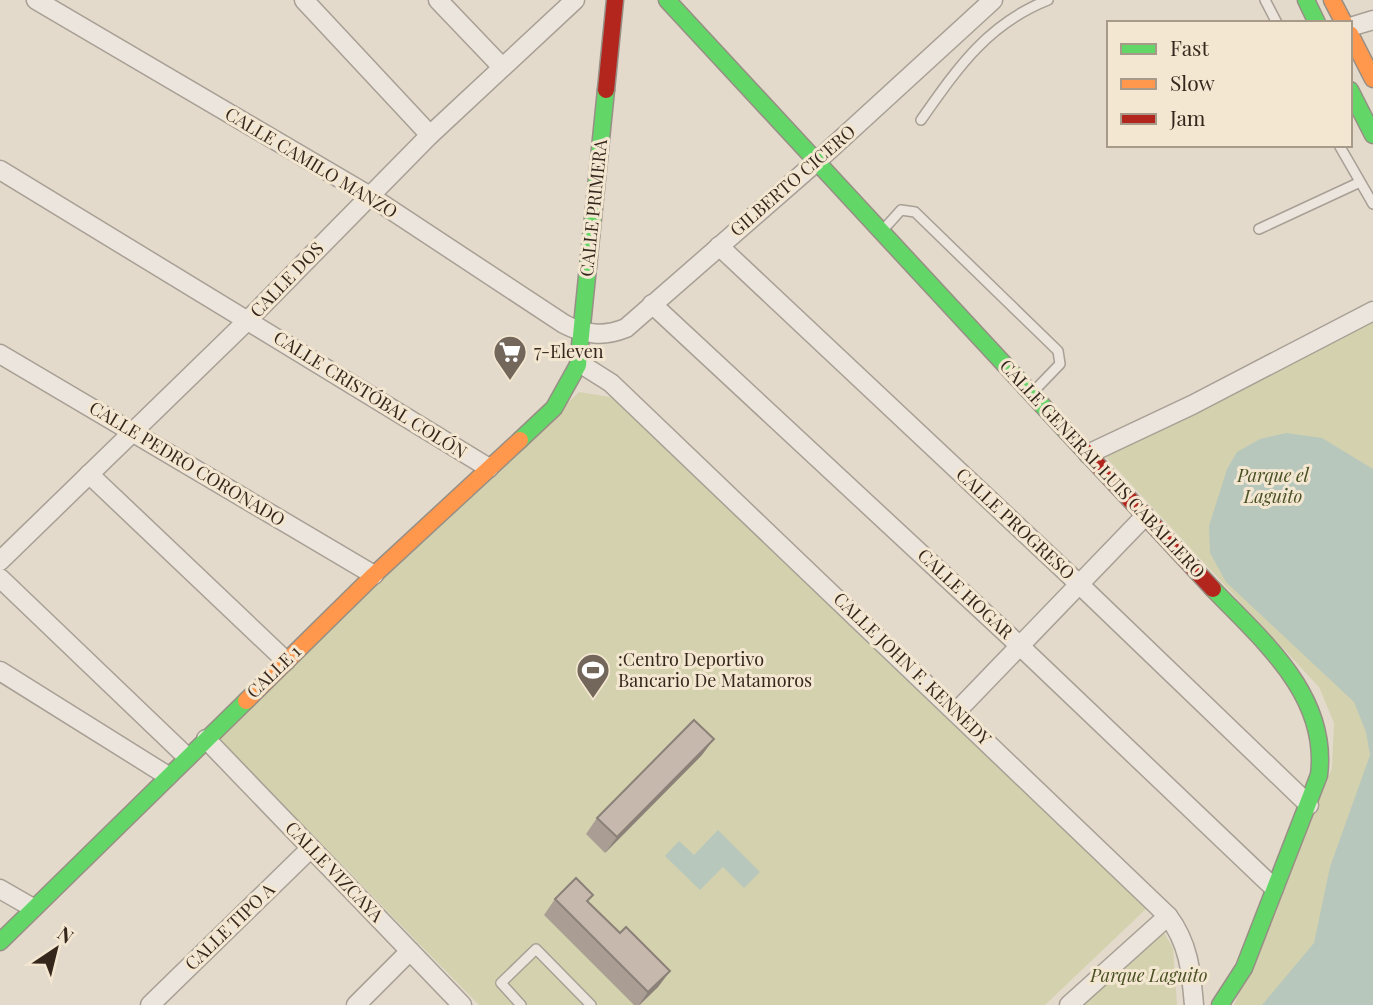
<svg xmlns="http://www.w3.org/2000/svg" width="1373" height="1005" viewBox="0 0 1373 1005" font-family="'Playfair Display',serif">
	<rect width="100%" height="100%" fill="#e3dacb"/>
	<g fill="#d4d1ae">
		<polygon points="1373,318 1373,1005 1234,1005 1332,768 1334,723 1319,687 1103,454 1191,416"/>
		<polygon points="579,392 616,398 1148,907 1045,1005 479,1005 216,736"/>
		<polygon points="1163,931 1173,948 1177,1005 1076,1005"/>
	</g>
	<g fill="#b7c7bc">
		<polygon points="1286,433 1322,438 1373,469 1373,1005 1262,1005 1314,943 1330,867 1370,755 1366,732 1354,702 1226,582 1210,553 1209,526 1227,469 1237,452 1260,439"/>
		<polygon points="718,830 760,872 744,888 723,867 700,890 665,856 679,841 694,855"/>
	</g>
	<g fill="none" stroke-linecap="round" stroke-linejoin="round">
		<defs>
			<g id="lane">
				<polyline points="1265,0 1277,23"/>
				<path d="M 921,120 C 957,69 987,24 1048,0"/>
				<polyline points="1339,145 1373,204"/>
				<polyline points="1259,229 1358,183"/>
				<polyline points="882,231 901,210 915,212 1058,351 1060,364 1033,392"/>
				<polyline points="521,1005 501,983 536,949 591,1005"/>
			</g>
			<g id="street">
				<path d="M 36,0 L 370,196 L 564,324 C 585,335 604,337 626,328 L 815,163 L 993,0"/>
				<polyline points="304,0 430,135"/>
				<polyline points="438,0 502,67"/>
				<polyline points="1350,27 1373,20"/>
				<polyline points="0,170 489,468"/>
				<polyline points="719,246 1079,584 1309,805"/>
				<polyline points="652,304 1020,646 1274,888"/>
				<polyline points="0,354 374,575"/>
				<path d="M 581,364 L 611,383 L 1168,916 C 1189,944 1191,971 1194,1005"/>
				<polyline points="1088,454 1192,405 1373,311"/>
				<polyline points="89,474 286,661"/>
				<polyline points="0,561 248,320 430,135 575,0"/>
				<polyline points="0,578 187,757"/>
				<polyline points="0,671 168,776"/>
				<polyline points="957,711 1145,516"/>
				<polyline points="206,739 462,1005"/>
				<polyline points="0,889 33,908"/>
				<polyline points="150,1005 311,848"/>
				<polyline points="356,1005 410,951"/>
				<polyline points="1069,1005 1168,916"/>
			</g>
			<g id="fast">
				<polyline points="667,0 1067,432"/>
				<polyline points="1306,0 1317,23"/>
				<polyline points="1350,90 1373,135"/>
				<polyline points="520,440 554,408 578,365 606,90"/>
				<path d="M 1213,589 C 1263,641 1329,696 1319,775 L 1244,968 L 1220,1005"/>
				<polyline points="0,942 246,701"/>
			</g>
			<g id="slow">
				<polyline points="1332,0 1344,23"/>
				<polyline points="1350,34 1373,79"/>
				<polyline points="246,701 374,575 520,440"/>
			</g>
			<g id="jam">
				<polyline points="606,90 615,0"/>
				<polyline points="1067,432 1213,589"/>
			</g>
		</defs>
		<use href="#lane" stroke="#a89f95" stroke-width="12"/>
		<use href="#street" stroke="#a89f95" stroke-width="21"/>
		<use href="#fast" stroke="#978f85" stroke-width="19"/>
		<use href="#slow" stroke="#978f85" stroke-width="19"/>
		<use href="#jam" stroke="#978f85" stroke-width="19"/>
		<use href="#lane" stroke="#ebe5dd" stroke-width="9"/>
		<use href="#street" stroke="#ebe5dd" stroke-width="18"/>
		<use href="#fast" stroke="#63d668" stroke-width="16"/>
		<use href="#slow" stroke="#ff974d" stroke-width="16"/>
		<use href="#jam" stroke="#b3261e" stroke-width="16"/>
	</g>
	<g fill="#aa9e94">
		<polygon points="702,755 605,853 586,834 597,818"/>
		<polygon points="555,899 588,902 620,933 670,971 658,987 640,1005 634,1005 544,915"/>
	</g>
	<g fill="#8b8178">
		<polygon points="714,739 702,755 605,853 617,837"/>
		<polygon points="670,971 658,987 639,1005 648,992"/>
	</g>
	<g fill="#c6b8ac" stroke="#8b8178" stroke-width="2">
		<polygon points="694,720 714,739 617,837 597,818"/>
		<polygon points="576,878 593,895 587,901 620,933 626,927 670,971 648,992 555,899"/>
	</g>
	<defs>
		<symbol id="supermarket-pin" viewBox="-11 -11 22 30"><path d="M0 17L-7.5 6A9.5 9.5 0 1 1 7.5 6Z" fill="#73665a" stroke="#f4e7d1"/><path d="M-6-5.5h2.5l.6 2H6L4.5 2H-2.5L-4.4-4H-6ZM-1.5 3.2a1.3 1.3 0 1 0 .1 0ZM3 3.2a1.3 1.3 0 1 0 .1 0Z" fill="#fff"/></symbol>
		<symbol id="stadium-pin" viewBox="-11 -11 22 30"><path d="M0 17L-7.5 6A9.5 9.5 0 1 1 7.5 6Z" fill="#73665a" stroke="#f4e7d1"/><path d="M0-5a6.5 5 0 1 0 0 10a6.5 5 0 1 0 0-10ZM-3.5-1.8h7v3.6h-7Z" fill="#fff"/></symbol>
	</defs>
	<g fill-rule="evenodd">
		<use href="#supermarket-pin" x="491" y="333" width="38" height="52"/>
		<use href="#stadium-pin" x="574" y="651" width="38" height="52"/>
	</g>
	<g text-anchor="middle" stroke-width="6" stroke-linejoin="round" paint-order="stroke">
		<g font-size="18" fill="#36271d" stroke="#f4e7d1">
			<text transform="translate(311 163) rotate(31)" y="6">CALLE CAMILO MANZO</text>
			<text transform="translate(793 181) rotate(-41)" y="6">GILBERTO CICERO</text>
			<text transform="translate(594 208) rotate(-84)" y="6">CALLE PRIMERA</text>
			<text transform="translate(287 280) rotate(-46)" y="6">CALLE DOS</text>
			<text transform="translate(370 395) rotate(32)" y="6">CALLE CRISTÓBAL COLÓN</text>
			<text transform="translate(187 464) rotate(31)" y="6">CALLE PEDRO CORONADO</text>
			<text transform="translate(1102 469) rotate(47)" y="6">CALLE GENERAL LUIS CABALLERO</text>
			<text transform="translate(1015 524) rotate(43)" y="6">CALLE PROGRESO</text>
			<text transform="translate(965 594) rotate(43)" y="6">CALLE HOGAR</text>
			<text transform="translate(912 669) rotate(44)" y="6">CALLE JOHN F. KENNEDY</text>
			<text transform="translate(274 672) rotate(-44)" y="6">CALLE 1</text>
			<text transform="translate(334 872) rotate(46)" y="6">CALLE VIZCAYA</text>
			<text transform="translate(230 927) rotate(-44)" y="6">CALLE TIPO A</text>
		</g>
		<g font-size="18" fill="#36271d" stroke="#f4e7d1" text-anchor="start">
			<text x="534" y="358">7-Eleven</text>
			<text x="618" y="666">:Centro Deportivo<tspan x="618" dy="21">Bancario De Matamoros</tspan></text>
		</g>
		<g font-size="18" font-style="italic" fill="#4a5124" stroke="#f4e7d1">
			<text x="1273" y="482">Parque el<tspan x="1273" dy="21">Laguito</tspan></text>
			<text x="1149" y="982">Parque Laguito</text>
		</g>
	</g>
	<rect x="1107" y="21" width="245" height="126" fill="#f4e7d1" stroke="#a89a89" stroke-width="2"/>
	<rect x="1121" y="44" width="35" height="10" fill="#63d668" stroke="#a89a89" stroke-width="2"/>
	<text x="1170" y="56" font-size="21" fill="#36271d">Fast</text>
	<rect x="1121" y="79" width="35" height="10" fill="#ff974d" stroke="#a89a89" stroke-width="2"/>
	<text x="1170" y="91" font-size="21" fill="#36271d">Slow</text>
	<rect x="1121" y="114" width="35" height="10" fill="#b3261e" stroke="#a89a89" stroke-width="2"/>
	<text x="1170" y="126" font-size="21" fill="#36271d">Jam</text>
	<g transform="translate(56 949) rotate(35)" stroke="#f4e7d1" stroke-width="5" paint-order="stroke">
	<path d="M0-5L12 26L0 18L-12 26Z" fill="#36271d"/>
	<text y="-10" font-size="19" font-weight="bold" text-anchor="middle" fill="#36271d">N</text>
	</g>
</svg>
